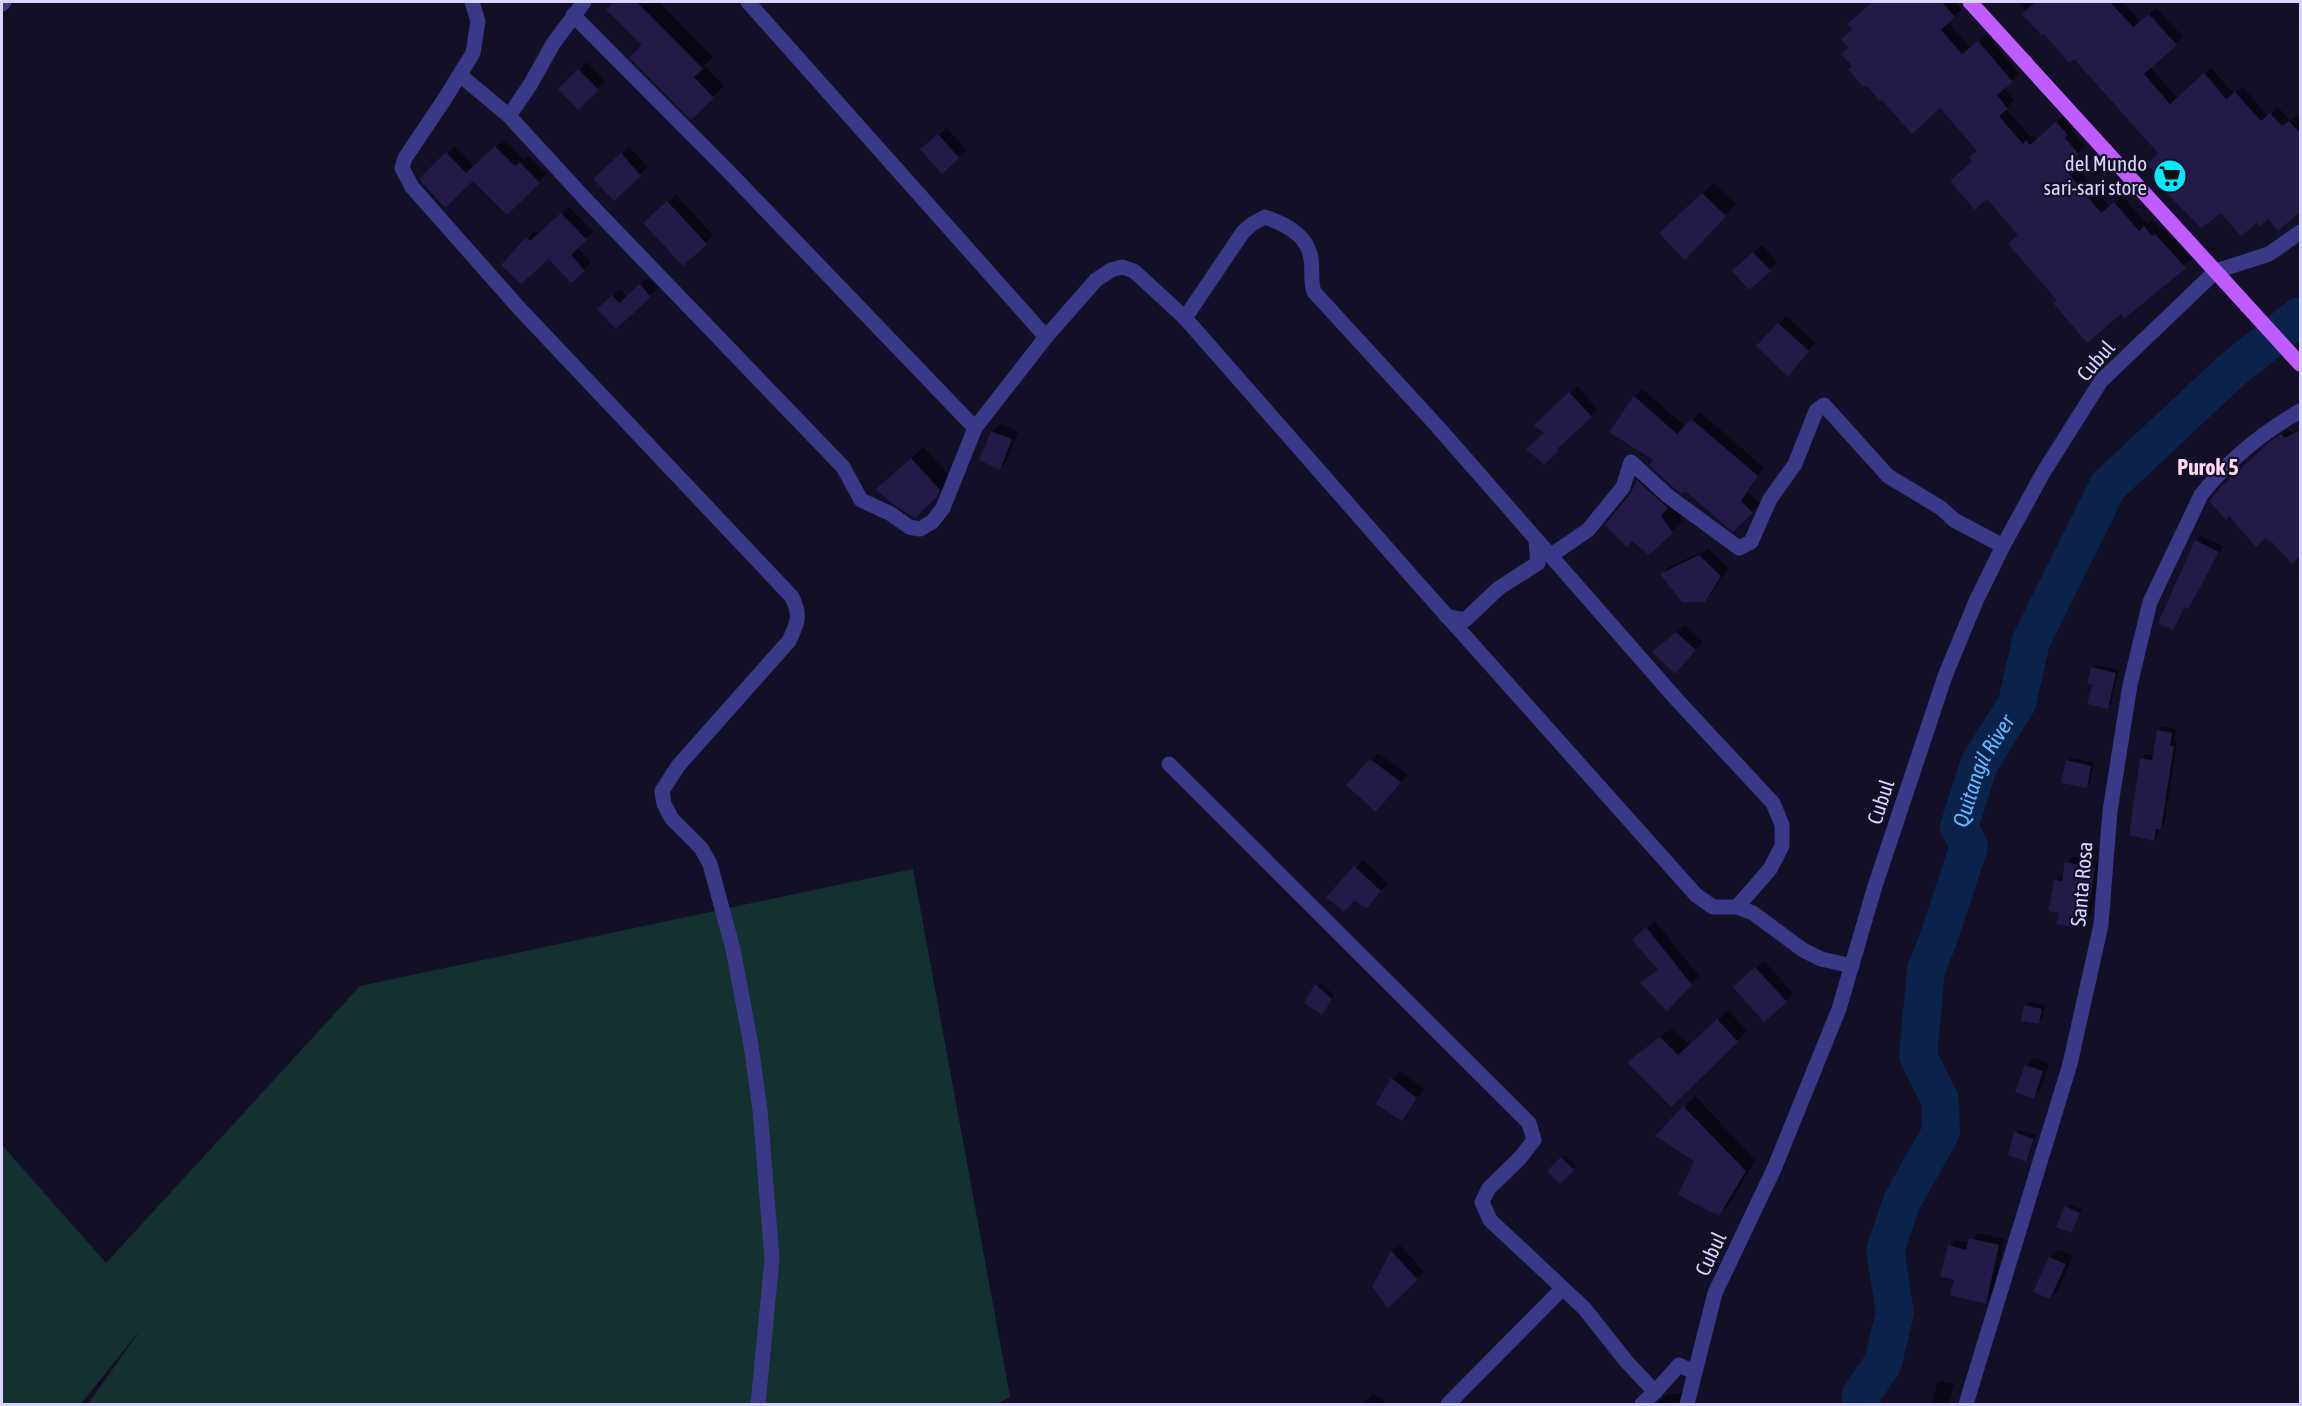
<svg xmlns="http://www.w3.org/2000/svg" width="2302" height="1406" viewBox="0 0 2302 1406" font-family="'Asap Condensed',sans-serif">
	<rect width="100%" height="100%" fill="#120f27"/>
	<polygon fill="#12312f" points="913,869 1010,1397 996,1404 88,1404 141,1329 81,1404 2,1404 2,1145 106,1263 360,986"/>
	<g fill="#0007">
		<polygon points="616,2 659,2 713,57 704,65 724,86 691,118 643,44 608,10"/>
		<polygon points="1867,2 1955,2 1962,9 1948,22 1971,48 1986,34 2019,74 2004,88 2014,100 2006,109 2031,137 2034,134 2038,139 2064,116 2074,127 2071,130 2085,146 2070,160 2109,206 2122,196 2147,224 2152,220 2160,230 2163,228 2192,259 2121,312 2059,299 1974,161 1978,150 1940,106 1854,66 1850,47 1854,29 1870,5"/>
		<polygon points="2018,2 2122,2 2141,22 2156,8 2183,37 2150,67 2178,99 2211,68 2234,94 2242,86 2268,116 2278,107 2290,121 2297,115 2300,120 2300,209 2257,221 2221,211 2158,174 2160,154 2074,56"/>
		<polygon points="587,62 605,81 578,108 560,89"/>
		<polygon points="947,128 966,150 958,157 930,142"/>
		<polygon points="504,139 524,160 528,155 547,174 507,213 473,179 421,179 455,146 475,167"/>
		<polygon points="629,147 648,167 614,199 603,172"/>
		<polygon points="1714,183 1736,203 1696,247 1673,222"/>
		<polygon points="676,195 713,235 706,243 653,215"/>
		<polygon points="569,207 593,232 577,247 591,262 584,270 549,256 503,265 534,231 538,235"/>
		<polygon points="1762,245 1777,262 1769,270 1742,263"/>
		<polygon points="648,278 658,288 616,327 599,309 620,289 627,297"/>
		<polygon points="1786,316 1815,343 1788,375 1779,324"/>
		<polygon points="1577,386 1597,409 1544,463 1546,432 1536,425"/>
		<polygon points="1642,389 1686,427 1700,412 1764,468 1748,493 1760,504 1733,530 1635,397"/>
		<polygon points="1000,424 1018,431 1007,461 1000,469 992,432"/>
		<polygon points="2300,428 2300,562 2296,557 2275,438 2288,429 2292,433"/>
		<polygon points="923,447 951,477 948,484 915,516 890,478"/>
		<polygon points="1649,470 1684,520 1649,553 1638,481"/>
		<polygon points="2201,536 2223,546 2193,602 2186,606 2173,628 2196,541"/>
		<polygon points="1708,549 1728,568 1712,593 1704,601 1662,575 1669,567"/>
		<polygon points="1685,625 1703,642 1683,665 1654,651"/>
		<polygon points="2096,665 2119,670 2111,703 2108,707 2092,668"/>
		<polygon points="2163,726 2176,729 2174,742 2177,743 2164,824 2159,828 2158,835 2154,839 2142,759 2146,754 2154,756 2158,731"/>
		<polygon points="1378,753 1408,774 1384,802 1371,760"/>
		<polygon points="2071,758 2094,763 2090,783 2086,787 2067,761"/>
		<polygon points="2073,857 2100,863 2091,915 2085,921 2078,920 2072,926 2060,912 2056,881 2062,875 2064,875 2067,863"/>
		<polygon points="1363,860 1388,883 1374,899 1328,896"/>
		<polygon points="1655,921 1699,976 1667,1009 1650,976 1660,969 1634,940"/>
		<polygon points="1764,961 1793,993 1786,1001 1743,980"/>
		<polygon points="1319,982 1334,995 1325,1009 1306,1002"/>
		<polygon points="2029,1002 2045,1005 2042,1019 2038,1023 2025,1006"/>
		<polygon points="1728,1010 1747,1031 1671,1105 1629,1062 1671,1028 1690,1045"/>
		<polygon points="2034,1058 2049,1064 2041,1089 2033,1097 2026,1066"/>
		<polygon points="1400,1071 1424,1089 1402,1119 1378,1103 1392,1079"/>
		<polygon points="1695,1096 1755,1160 1730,1203 1719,1214 1696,1160 1657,1136"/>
		<polygon points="2020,1130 2036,1135 2029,1157 2025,1160 2017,1134"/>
		<polygon points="1565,1155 1576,1166 1560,1182 1550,1171"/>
		<polygon points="2070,1204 2082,1209 2070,1232 2066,1207"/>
		<polygon points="1977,1233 2005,1239 1992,1296 1985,1302 1956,1279 1950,1246 1956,1240 1970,1243"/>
		<polygon points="1399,1244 1424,1272 1417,1279 1374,1287 1392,1251"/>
		<polygon points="2058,1250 2073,1256 2058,1290 2050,1298 2035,1291 2050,1257"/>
		<polygon points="1941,1381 1954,1384 1949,1404 1932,1404 1937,1384"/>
		<polygon points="1683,1392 1679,1404 1657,1404 1666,1396"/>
		<polygon points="1373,1394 1389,1404 1363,1404"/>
	</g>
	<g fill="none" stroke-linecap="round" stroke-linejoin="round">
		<path stroke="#0b234a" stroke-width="38" id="s1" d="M 1862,1404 L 1861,1395 L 1883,1363 L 1895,1312 L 1885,1251 L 1902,1201 L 1941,1132 L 1940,1100 L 1918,1056 L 1926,970 L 1939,937 L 1969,846 L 1959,827 L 1979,764 L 2017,703 L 2031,641 L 2108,486 L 2232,370 L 2300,316"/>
	</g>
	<g fill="#231a48">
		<polygon points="614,2 637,2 703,69 694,77 714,98 691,120 629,57 642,45 606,10"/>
		<polygon points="1873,2 1942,2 1955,17 1941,30 1962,54 1978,41 2013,82 1997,95 2008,109 1999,116 2023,144 2026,140 2030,145 2056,122 2068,135 2065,138 2079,154 2064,168 2101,213 2114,202 2139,231 2144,226 2152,236 2155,234 2186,268 2124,319 2121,314 2087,343 2053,303 2057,300 2008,244 2018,235 1987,199 1975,210 1950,181 1972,161 1969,157 1977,151 1940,108 1912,134 1882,100 1880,101 1867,86 1864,88 1848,69 1852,66 1841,54 1848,48 1841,39 1852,30 1847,24"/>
		<polygon points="2035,2 2110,2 2133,27 2149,14 2177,45 2144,74 2170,104 2204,73 2226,99 2235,92 2261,121 2270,113 2282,126 2289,121 2301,134 2301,211 2278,231 2268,219 2260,226 2257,223 2241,236 2221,213 2201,228 2152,178 2156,174 2147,164 2158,154 2157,152 2074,59 2069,63 2044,34 2042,36 2022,14"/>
		<polygon points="578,69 599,90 578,110 558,89"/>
		<polygon points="938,134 959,158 942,174 920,149"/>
		<polygon points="495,146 515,166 520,162 540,183 507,215 473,181 445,208 419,179 446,152 466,173"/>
		<polygon points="621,153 641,176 614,201 593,179"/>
		<polygon points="1702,193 1726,216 1685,260 1659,233"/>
		<polygon points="667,201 707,244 683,266 643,223"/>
		<polygon points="561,213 587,240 571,255 585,271 571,283 549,259 521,284 501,265 526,237 530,241"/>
		<polygon points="1753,252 1771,271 1749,290 1732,271"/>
		<polygon points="640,284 651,297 616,329 597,309 612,295 619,303"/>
		<polygon points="1778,323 1809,351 1788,377 1756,346"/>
		<polygon points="1569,392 1592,417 1557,449 1558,451 1544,465 1526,449 1544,433 1534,425"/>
		<polygon points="1634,396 1677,434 1691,419 1758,476 1741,501 1753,513 1733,532 1685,491 1682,494 1674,488 1649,465 1653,460 1609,432"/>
		<polygon points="2301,429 2301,556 2292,564 2271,541 2270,542 2266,538 2256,547 2229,516 2226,520 2209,501 2219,489 2267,444 2281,434 2285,438"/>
		<polygon points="991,431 1012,439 1000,470 979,460"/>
		<polygon points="911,458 940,490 937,497 915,518 891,503 876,489"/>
		<polygon points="1637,480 1668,508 1661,516 1673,533 1649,555 1632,541 1627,547 1605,525 1631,493"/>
		<polygon points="2195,540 2219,552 2198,592 2188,609 2185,607 2173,630 2158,623"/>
		<polygon points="1699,555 1721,576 1705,602 1682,602 1660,574"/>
		<polygon points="1676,632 1696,650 1675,674 1652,652"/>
		<polygon points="2091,667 2116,673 2108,709 2087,704 2092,685 2087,684"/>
		<polygon points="2157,730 2172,733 2170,746 2174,746 2161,829 2156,829 2154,841 2129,835 2140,758 2152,760"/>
		<polygon points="1370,759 1401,782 1376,812 1346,785"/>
		<polygon points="2066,760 2091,766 2087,788 2061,783"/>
		<polygon points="2065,862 2095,868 2086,923 2073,920 2072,927 2056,924 2059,913 2048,911 2054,880 2062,881"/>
		<polygon points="1354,866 1381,891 1367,908 1354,901 1344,912 1326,897"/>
		<polygon points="1646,927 1692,985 1667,1011 1640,983 1658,970 1632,940"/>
		<polygon points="1755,967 1787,1002 1764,1022 1733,987"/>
		<polygon points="1315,984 1332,999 1322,1015 1304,1003"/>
		<polygon points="2024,1005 2042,1009 2039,1024 2021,1021"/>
		<polygon points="1717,1019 1738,1042 1671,1107 1627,1062 1660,1037 1678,1055"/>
		<polygon points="2025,1065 2043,1071 2034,1099 2015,1092"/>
		<polygon points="1391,1078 1417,1098 1402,1121 1376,1104"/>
		<polygon points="1683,1106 1746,1171 1719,1216 1678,1195 1694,1161 1655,1136"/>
		<polygon points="2014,1132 2034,1139 2026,1162 2008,1155"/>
		<polygon points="1561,1157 1574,1170 1560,1184 1547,1171"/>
		<polygon points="2065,1206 2080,1213 2071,1233 2056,1227"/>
		<polygon points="1969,1238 1999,1245 1986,1304 1950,1295 1954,1280 1940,1276 1948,1245 1966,1250"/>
		<polygon points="1391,1251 1418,1280 1388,1308 1372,1287"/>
		<polygon points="2049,1257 2066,1264 2050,1299 2033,1292"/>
	</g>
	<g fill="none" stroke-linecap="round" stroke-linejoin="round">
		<g stroke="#3a3987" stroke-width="15">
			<path d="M 472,2 L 478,21 L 473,53 L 444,100 L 405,158 L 402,168 L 412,187 L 519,308 L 792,597 C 801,616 798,622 789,641 L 678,766 L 662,791 L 664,804 L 672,819 L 701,848 L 710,864 L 733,949 L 751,1045 L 760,1110 L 772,1259 L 758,1404"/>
			<polyline points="2,4 4,2"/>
			<polyline points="573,15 728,171 975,428"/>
			<polyline points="460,75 509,116 589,203 843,467 861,500 891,514 909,527 920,529 932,522 943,508 975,428 1046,337 748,2"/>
			<polyline points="509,116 530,85 553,44 584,2"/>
			<path d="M 1185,318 L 1243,232 L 1252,224 L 1265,217 C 1285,224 1308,235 1311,259 C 1313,270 1310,280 1314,292 L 1437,426 L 1678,701 L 1773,803 L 1782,825 L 1782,846 L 1770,869 L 1737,907"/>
			<polyline points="1046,337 1096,280 1111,270 1122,267 1134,271 1185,318 1414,579 1696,895 1713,907 1737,907 1753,913 1803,950 1821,959 1852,966"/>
			<polyline points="1550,556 1588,530 1623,487 1631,462 1668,496 1739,548 1751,542 1770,499 1795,464 1816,411 1824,405 1888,476 1941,508 1954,520 2003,546"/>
			<polyline points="1446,616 1465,620 1499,588 1538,563 1536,540"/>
			<polyline points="1169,764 1529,1123 1534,1140 1520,1158 1489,1188 1482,1202 1490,1220 1584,1308 1626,1361 1655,1392 1679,1365 1694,1372"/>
			<polyline points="1448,1404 1562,1289"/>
			<polyline points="1642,1404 1655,1392"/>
			<polyline points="1687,1404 1715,1293 1774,1169 1839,1009 1875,886 1945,676 1976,601 2003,546 2043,473 2101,381 2216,271 2269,254 2300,232"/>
			<path d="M 1966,1404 L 2070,1064 L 2101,925 L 2110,811 L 2130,685 L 2150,602 L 2201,495 C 2228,460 2262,433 2300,411"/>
		</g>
		<polyline stroke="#bf5cff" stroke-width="15" points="1970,2 2300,364"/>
	</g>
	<defs>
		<symbol id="supermarket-disc" viewBox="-11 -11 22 22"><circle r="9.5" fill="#01eaff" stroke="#120f27"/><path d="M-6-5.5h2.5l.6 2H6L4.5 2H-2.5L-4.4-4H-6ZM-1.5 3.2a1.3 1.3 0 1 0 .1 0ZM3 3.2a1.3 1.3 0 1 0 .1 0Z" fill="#111"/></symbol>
	</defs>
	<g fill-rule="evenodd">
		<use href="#supermarket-disc" x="2151" y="157" width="38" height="38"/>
	</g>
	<g text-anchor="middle" stroke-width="4.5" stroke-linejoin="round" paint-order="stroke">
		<g font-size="21" fill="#d9d5ff" stroke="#120f27" text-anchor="end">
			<text x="2147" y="171">del Mundo<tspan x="2147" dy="24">sari-sari store</tspan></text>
		</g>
		<g font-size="21" fill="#d9d5ff" stroke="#120f27">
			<text transform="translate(2096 361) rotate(-49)" y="7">Cubul</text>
			<text transform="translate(1881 802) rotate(-72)" y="7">Cubul</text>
			<text transform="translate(2082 884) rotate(-85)" y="7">Santa Rosa</text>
			<text transform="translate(1711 1254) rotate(-65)" y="7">Cubul</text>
		</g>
		<g font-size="22" font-weight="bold" fill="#ffd7f1" stroke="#120f27">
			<text x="2208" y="475">Purok 5</text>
		</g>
		<g font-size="22" font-style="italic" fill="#63b9ff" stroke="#120f27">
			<text dy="8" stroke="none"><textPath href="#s1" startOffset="676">Quitangil River</textPath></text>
		</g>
	</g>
	<rect width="2302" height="1406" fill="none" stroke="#d9d5ff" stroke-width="6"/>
</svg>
